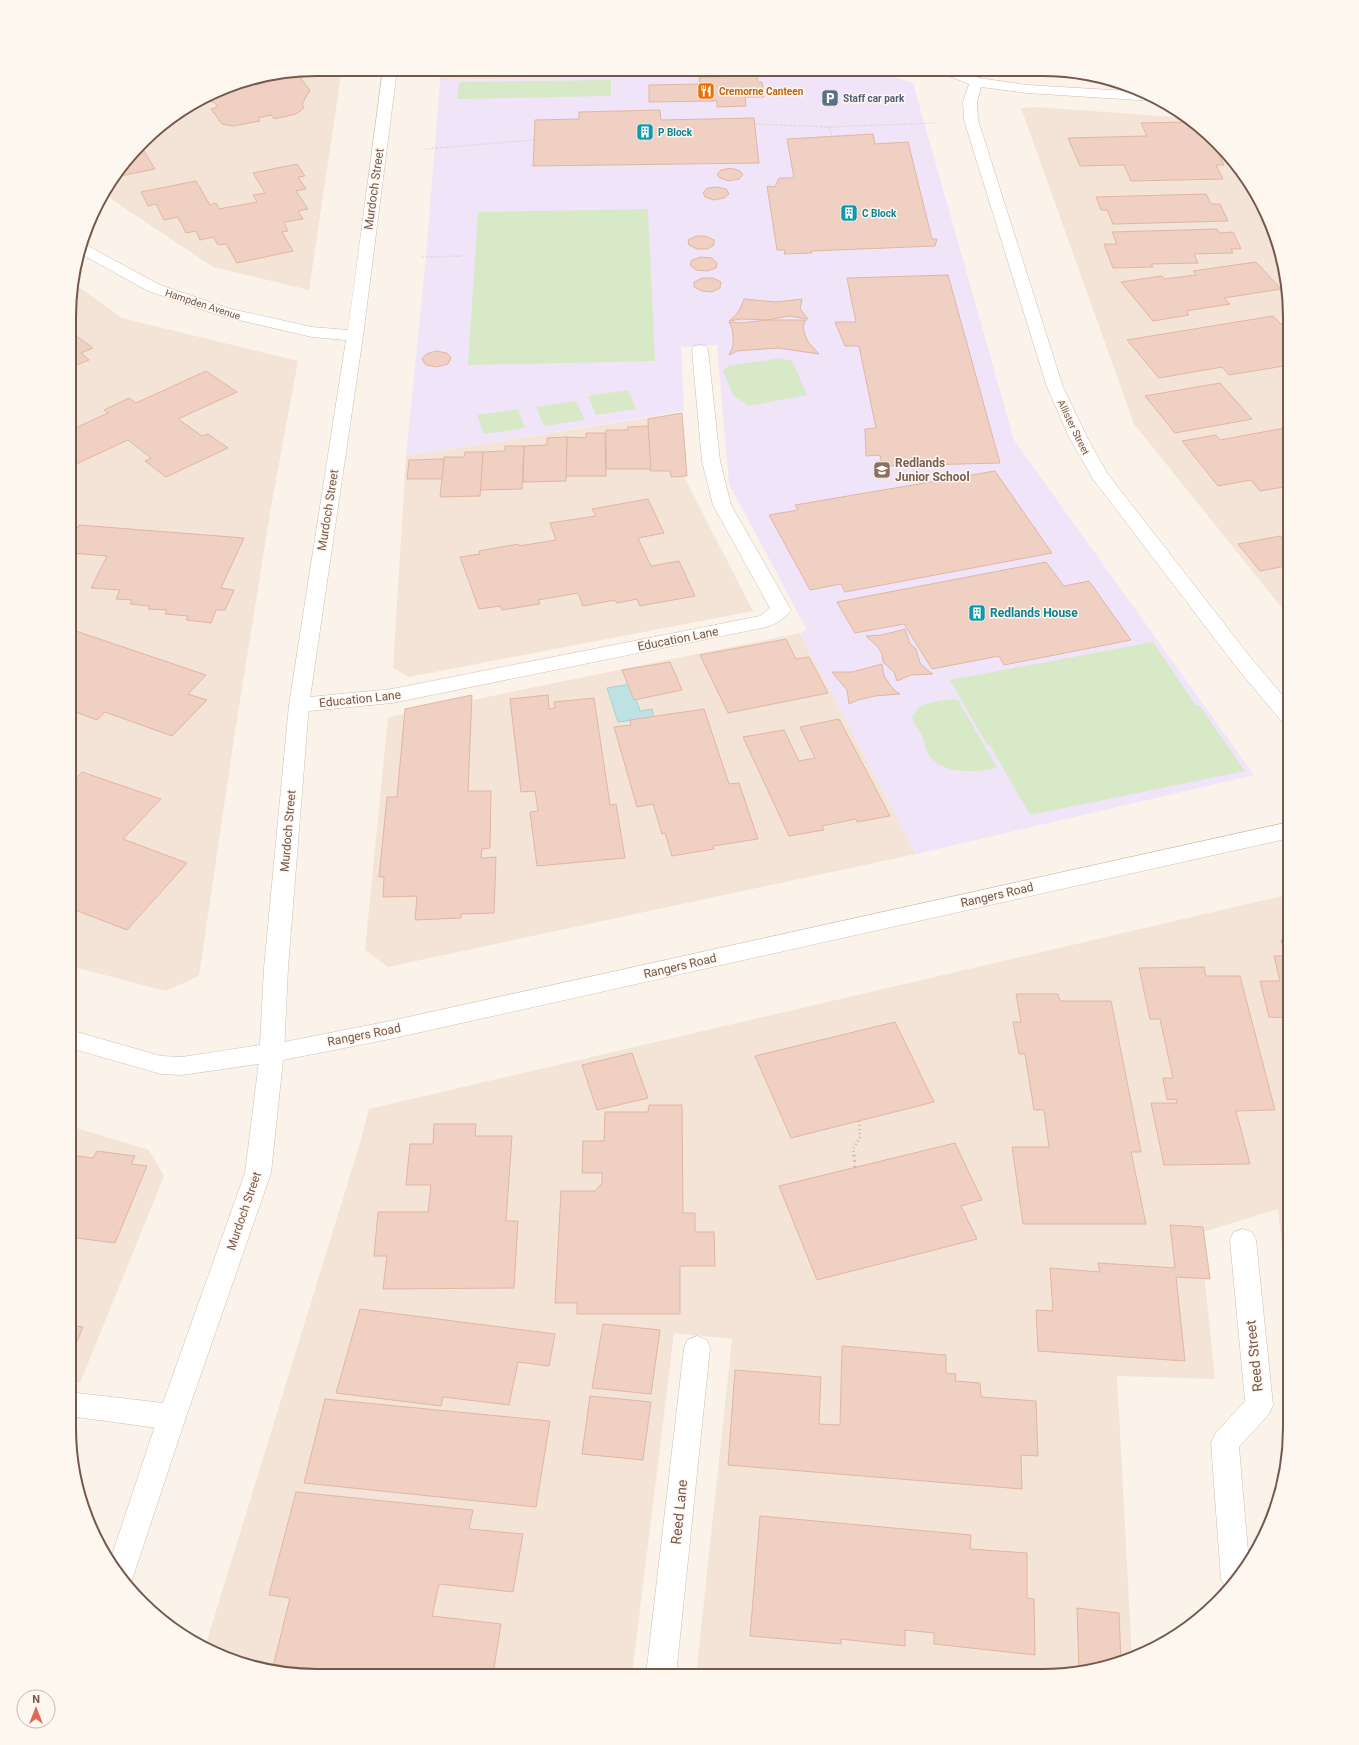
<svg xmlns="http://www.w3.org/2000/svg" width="1359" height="1745" viewBox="0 0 1359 1745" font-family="Roboto,sans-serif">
	<rect width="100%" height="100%" fill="#fbf3e9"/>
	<g fill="#f3e4d7">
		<polygon points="317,69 342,69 309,290 213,267 102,193 154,130 237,82"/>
		<polygon points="441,69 878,71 882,73 440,80"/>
		<polygon points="1036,107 1188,118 1228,153 1264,207 1282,253 1290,317 1290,618 1134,424 1021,108"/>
		<polygon points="72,282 122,318 298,361 271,507 235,732 199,976 166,991 70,966"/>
		<polygon points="677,413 685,479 753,611 409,677 393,668 406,456"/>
		<polygon points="800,633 916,854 388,967 365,950 388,717"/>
		<polygon points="1290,894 1290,1329 1278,1209 1200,1233 1215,1379 1117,1376 1132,1658 1106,1668 1042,1676 696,1675 732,1339 674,1333 632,1675 285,1674 237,1663 205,1647 360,1143 369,1109"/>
		<polygon points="70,1126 149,1150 164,1176 80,1383 69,1382"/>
	</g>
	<polygon fill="#f0e5f8" points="882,73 913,83 1014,440 1254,775 916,854 800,633 807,630 729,484 717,345 681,347 684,411 406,456 426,257 440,80"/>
	<g fill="#d7e9c7">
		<polygon points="611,80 611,96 457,99 459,82"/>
		<polygon points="648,209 655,361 468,365 478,212"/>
		<path d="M 781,358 L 792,361 C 798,372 801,383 807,395 L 749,406 L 733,395 L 723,371 L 729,366 Z"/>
		<polygon points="628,390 636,409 596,415 588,396"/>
		<polygon points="576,401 585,420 544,426 536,407"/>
		<polygon points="518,409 525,428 484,434 477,415"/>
		<polygon points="1153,642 1195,704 1194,706 1199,705 1245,771 1030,815 990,745 993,744 987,745 950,680"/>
		<path d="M 944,700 L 958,700 L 997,768 C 977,772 948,775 932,759 C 925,752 925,742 921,734 C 918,728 914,724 912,717 C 920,703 928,703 944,700 Z"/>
	</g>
	<polygon fill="#bee2e4" stroke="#a4d2d5" points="631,684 640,711 652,709 654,717 618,722 607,688"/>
	<g fill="#efd0c2" stroke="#e1b6a3">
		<polygon points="513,70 590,70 513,72"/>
		<polygon points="308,71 301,79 310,90 302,104 304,108 296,114 274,119 271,115 258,118 260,121 233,126 222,124 211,109 218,107 214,102 206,101 237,82"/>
		<polygon points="882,71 883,76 860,76 859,72"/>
		<polygon points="757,76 758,82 762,82 764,97 745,97 746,106 717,107 717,101 649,102 649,85 700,84 699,77"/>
		<polygon points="660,110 661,120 754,118 759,163 533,166 535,120 579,119 579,112"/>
		<polygon points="1192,122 1198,133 1205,133 1211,138 1224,165 1216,165 1223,179 1131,181 1124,165 1080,166 1068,138 1147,136 1141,123"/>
		<polygon points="873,134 875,144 908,142 932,239 937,239 935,246 811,251 812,253 784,254 785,250 777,250 767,186 775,187 779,178 794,178 787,139"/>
		<polygon points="141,146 155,169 115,177"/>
		<polygon points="297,164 305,176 298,177 306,189 296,191 308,209 298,211 303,219 284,222 288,231 282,232 293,251 237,263 226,244 218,245 213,237 200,240 196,231 186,233 178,217 164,220 156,204 148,206 141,192 196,181 210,205 216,203 219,209 257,202 253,195 265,193 253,173"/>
		<polygon points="731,168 740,171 743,175 739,179 729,181 720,178 717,174 721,170"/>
		<polygon points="717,187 726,189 729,194 724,198 714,200 705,197 703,193 707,188"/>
		<polygon points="1206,194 1211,204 1220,204 1228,221 1113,224 1107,210 1101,210 1096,197"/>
		<polygon points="1217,229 1219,233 1233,232 1241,249 1231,249 1233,253 1194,254 1198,263 1151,264 1153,267 1113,268 1104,244 1117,244 1112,232"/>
		<polygon points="696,236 706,236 714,240 714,245 708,249 697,249 689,245 688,240"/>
		<polygon points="701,257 712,258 717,263 716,268 707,271 696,270 690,265 692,260"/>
		<polygon points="1256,262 1281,289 1224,298 1230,304 1186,311 1189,315 1153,321 1121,282 1162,276 1164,279 1196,275 1193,271"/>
		<polygon points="948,275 1000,463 882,466 880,455 866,456 865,429 876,428 859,346 845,346 835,322 856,322 847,278"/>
		<polygon points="702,278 713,278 721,282 720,288 712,292 702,291 694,287 694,282"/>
		<polygon points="744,299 776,302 802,299 800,309 808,319 789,316 768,320 741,319 729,321 736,315 741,307"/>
		<polygon points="1273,316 1281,324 1290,322 1290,365 1229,375 1222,367 1159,378 1127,340"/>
		<polygon points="768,320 806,320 803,326 805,335 808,342 819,354 778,348 737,351 729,355 733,346 733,336 732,328 729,322 740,323"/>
		<polygon points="71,332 93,348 81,353 89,360 71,367"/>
		<polygon points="436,351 447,353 451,358 448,364 437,367 426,365 422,359 426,354"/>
		<polygon points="206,371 237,392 178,419 202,436 208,434 228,448 166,477 145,461 151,458 128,440 74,465 71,462 71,430 108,413 104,410 129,398 136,403"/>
		<polygon points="1220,383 1252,419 1175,433 1145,396"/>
		<polygon points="682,413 687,476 671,477 670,471 650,471 648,419"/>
		<polygon points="648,426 651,469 606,469 606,430 628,430 628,427"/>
		<polygon points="1290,427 1290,486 1260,491 1251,480 1218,486 1182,441 1216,435 1220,440"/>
		<polygon points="586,433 605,433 606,476 566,476 567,437 586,438"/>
		<polygon points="567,437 566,481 523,482 524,446 547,445 547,438"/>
		<polygon points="505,446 524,446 522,489 480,490 483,452 505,451"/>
		<polygon points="465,452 483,452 480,496 440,497 444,457 464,457"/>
		<polygon points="444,459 442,479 407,479 409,460"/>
		<polygon points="995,471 1052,553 845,592 841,584 810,590 769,515 798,510 795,505"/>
		<polygon points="648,499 664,533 638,538 651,566 679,561 695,596 640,606 637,599 617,603 615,600 583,606 578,593 538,600 540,604 502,610 500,606 479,609 460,557 480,554 479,551 518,544 519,546 556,540 550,523 596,516 592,509"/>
		<polygon points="79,525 244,538 221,588 234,590 225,610 216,610 211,623 186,620 188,616 165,614 167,610 148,609 150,606 130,604 132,600 116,599 120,590 91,588 107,556 71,553 71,540"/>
		<polygon points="1280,536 1290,548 1290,555 1284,556 1290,565 1260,571 1238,544"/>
		<polygon points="1046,562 1064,586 1089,581 1131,640 1004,665 999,656 932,669 904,624 855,633 837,602"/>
		<polygon points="905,629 910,644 916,649 920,663 925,668 933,674 911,675 897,681 894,672 883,662 882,654 878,647 866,636 882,635"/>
		<polygon points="73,630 206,675 188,694 207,700 172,736 105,712 97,720 70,710 71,632"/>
		<polygon points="786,639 796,659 809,657 828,693 728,713 700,655"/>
		<polygon points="670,662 682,690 634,700 622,670"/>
		<polygon points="882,664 884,676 893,689 900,694 875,696 858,700 849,704 847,690 832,672 852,672"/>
		<polygon points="472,695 468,791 491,791 490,848 482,849 481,858 496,857 494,913 461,914 461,918 415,920 417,896 383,897 384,877 379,877 387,797 397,797 405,709"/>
		<polygon points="548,695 549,709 555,708 554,702 594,698 610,805 616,804 625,858 537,866 530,812 538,811 535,791 521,792 510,699"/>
		<polygon points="704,709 729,784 739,783 758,839 713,846 714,849 672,856 665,833 662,834 653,804 637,807 614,727 631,725 630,720"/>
		<polygon points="839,719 890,816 857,822 856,819 822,826 824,830 789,836 743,737 784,730 799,761 815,758 800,727"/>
		<polygon points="82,772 161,799 123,839 187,863 127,930 70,908 70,784"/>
		<polygon points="1281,940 1290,940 1290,1018 1269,1017 1260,981 1280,981 1274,956 1285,956"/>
		<polygon points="1204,967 1206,976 1240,976 1275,1110 1236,1111 1250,1164 1164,1165 1151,1103 1177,1103 1176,1099 1167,1100 1163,1078 1173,1078 1160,1019 1150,1019 1139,968"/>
		<polygon points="1016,994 1058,994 1060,1001 1111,1001 1141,1152 1131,1152 1146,1224 1023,1224 1012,1147 1049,1147 1044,1110 1034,1110 1025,1054 1019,1054 1013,1022 1021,1022"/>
		<polygon points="895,1022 934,1102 791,1138 755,1056"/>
		<polygon points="632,1053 648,1098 597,1110 582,1065"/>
		<polygon points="649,1105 682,1105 683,1213 695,1213 695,1232 714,1232 715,1266 680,1266 680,1314 577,1314 577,1303 555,1303 561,1191 595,1191 602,1183 602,1173 582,1173 583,1141 604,1141 605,1112 648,1112"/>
		<polygon points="434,1124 476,1124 475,1136 512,1136 506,1221 518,1221 514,1288 383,1289 387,1256 374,1256 378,1212 428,1212 431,1185 406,1185 410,1144 433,1144"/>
		<polygon points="955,1143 982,1200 961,1206 977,1239 817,1280 779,1186"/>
		<polygon points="97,1151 135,1156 131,1164 147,1166 115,1243 69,1237 70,1155 93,1158"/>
		<polygon points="1170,1225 1203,1227 1210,1279 1176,1277 1185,1361 1038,1351 1036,1310 1053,1311 1050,1268 1100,1272 1098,1263 1175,1268"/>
		<polygon points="360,1309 555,1334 549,1366 518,1362 509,1405 443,1397 441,1406 336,1393"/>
		<polygon points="69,1311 75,1312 69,1325 83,1327 69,1361"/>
		<polygon points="603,1324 660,1330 651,1394 592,1388"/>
		<polygon points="842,1346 946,1355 946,1373 956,1374 955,1381 980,1383 981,1397 1036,1401 1038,1456 1021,1455 1022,1489 728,1465 735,1370 821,1377 819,1424 840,1425"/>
		<polygon points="590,1396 651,1402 643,1460 582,1454"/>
		<polygon points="325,1399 550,1421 536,1507 304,1483"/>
		<polygon points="296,1492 473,1510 469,1529 523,1534 513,1592 439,1584 432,1616 501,1624 493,1674 285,1674 272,1671 290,1598 269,1595"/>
		<polygon points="760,1516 971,1535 970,1549 1027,1553 1027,1598 1034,1599 1035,1655 934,1644 934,1633 905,1630 905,1646 841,1639 841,1644 750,1636"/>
		<polygon points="1077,1608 1119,1613 1121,1662 1106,1668 1079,1670"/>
	</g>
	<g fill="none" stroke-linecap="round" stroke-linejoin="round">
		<defs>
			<g id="lane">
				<path d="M 700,345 L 706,346 L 708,350 L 720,461 L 731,505 L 791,610 C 785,618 775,625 766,627 L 392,703 L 299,712 L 292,710 L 289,705 L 292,700 L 299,698 L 392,689 L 760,616 L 770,608 L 713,505 L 702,461 L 692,350 L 694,346 Z"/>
				<polygon points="697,1336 707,1340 710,1348 676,1675 646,1675 684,1348 687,1340"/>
				<polygon points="69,1392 172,1404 182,1408 186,1417 182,1426 172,1430 69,1416"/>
			</g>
			<g id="street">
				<polygon points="383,69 397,69 363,336 309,705 288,968 284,1053 280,1060 272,1062 182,1075 161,1074 70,1048 70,1030 161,1056 182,1057 260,1045 264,968 289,705 346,340 312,337 221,316 148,291 81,254 85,245 88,246 160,285 231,309 312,327 348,330"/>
				<polygon points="942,71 961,71 979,78 1027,85 1145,92 1159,100 1154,101 1027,93 981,87 977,102 978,120 1063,387 1087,437 1107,473 1251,658 1290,704 1290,725 1283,723 1237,668 1093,479 1069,437 1047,387 964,120 963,102 969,84 944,74"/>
				<polygon points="1243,1229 1252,1232 1256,1240 1273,1405 1269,1414 1239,1447 1249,1563 1227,1590 1221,1579 1211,1443 1215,1434 1245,1401 1230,1240 1234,1232"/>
			</g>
			<polygon id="secondary" points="1290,822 1290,838 390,1039 283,1060 271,1173 186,1417 130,1586 128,1587 110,1561 158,1417 245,1173 260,1053 264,1046 390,1021"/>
		</defs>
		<use href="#lane" stroke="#cfbcb1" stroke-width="1"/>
		<use href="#street" stroke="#cfbcb1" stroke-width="1"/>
		<use href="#secondary" stroke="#d1bcaf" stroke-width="1"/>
		<g stroke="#d4b3a4" stroke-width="1.5" stroke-dasharray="0.5 2" stroke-linecap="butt">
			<polyline points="754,124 829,127 936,123"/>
			<polyline points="829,127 832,137"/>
			<polyline points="425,149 535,140"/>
			<polyline points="421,257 463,256"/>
		</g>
		<polyline stroke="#d4b3a4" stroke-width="2.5" stroke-dasharray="1 3" stroke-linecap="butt" points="854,1156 853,1149 860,1137 859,1120"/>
		<g stroke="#d4b3a4" stroke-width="3" stroke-dasharray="1.5 4" stroke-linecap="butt">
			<polyline points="854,1155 855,1168"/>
			<polyline points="1282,1228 1290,1225"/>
		</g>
		<use href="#lane" fill="#fff" fill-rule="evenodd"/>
		<use href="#street" fill="#fff" fill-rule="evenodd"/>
		<use href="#secondary" fill="#fff" fill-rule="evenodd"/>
	</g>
	<defs>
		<symbol id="restaurant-square" viewBox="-11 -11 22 22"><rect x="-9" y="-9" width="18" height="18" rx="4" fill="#e8710a" stroke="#fef7ef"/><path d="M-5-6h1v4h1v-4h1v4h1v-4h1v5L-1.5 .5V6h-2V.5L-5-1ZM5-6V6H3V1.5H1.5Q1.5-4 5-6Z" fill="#fff"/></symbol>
		<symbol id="parking-square" viewBox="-11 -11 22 22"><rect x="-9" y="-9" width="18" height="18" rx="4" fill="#5c6f8a" stroke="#fef7ef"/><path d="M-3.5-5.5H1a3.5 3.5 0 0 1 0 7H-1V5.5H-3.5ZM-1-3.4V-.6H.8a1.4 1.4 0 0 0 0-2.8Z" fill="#fff"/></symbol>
		<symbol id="building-square" viewBox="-11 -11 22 22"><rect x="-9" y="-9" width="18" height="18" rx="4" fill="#0f9aa8" stroke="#fef7ef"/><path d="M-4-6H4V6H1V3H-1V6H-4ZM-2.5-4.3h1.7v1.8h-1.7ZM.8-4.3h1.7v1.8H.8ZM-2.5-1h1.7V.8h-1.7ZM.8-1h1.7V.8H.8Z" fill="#fff"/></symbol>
		<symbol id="school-square" viewBox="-11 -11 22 22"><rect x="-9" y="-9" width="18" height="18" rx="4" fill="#8d6e63" stroke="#fef7ef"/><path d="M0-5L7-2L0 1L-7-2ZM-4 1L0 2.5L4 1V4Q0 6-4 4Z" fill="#fff"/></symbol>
	</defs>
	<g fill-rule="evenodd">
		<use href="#restaurant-square" x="696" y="81" width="20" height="20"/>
		<use href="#parking-square" x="820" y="88" width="20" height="20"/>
		<use href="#building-square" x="635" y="122" width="20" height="20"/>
		<use href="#building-square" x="839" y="203" width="20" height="20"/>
		<use href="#school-square" x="872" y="460" width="20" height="20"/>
		<use href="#building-square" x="967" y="603" width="20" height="20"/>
	</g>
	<g text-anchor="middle" stroke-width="3" stroke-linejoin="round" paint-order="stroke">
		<g font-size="10" font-weight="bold" fill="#c56008" stroke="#fef7ef" text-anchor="start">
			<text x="719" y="95">Cremorne Canteen</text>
		</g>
		<g font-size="10" font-weight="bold" fill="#4e5e75" stroke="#fef7ef" text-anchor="start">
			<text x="843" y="102">Staff car park</text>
		</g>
		<g font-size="10" font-weight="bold" fill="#0d838f" stroke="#fef7ef" text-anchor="start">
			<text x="658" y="136">P Block</text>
			<text x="862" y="217">C Block</text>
		</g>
		<g font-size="10" fill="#74584d" stroke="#fef7ef">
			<text transform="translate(203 304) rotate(18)" y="4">Hampden Avenue</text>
			<text transform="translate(1074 427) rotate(64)" y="4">Allister Street</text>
		</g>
		<g font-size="12" fill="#74584d" stroke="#fef7ef">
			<text transform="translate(374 189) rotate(-82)" y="4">Murdoch Street</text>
			<text transform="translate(328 510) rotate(-81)" y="4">Murdoch Street</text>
			<text transform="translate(678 639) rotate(-11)" y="4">Education Lane</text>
			<text transform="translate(360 699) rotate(-6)" y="4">Education Lane</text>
			<text transform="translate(288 831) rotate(-85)" y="4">Murdoch Street</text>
			<text transform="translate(997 895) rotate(-13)" y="4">Rangers Road</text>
			<text transform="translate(680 966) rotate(-13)" y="4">Rangers Road</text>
			<text transform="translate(364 1035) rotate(-11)" y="4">Rangers Road</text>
			<text transform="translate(244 1211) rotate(-71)" y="4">Murdoch Street</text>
		</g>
		<g font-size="12" font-weight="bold" fill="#785e54" stroke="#fef7ef" text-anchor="start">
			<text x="895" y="467">Redlands<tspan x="895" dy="14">Junior School</tspan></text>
		</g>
		<g font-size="12" font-weight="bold" fill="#0d838f" stroke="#fef7ef" text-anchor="start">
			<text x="990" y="617">Redlands House</text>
		</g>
		<g font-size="14" fill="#74584d" stroke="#fef7ef">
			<text transform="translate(1254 1356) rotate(-96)" y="5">Reed Street</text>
			<text transform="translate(679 1512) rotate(-84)" y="5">Reed Lane</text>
		</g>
	</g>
	<path d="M0 0H1359V1745H0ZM317 76H1042A241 241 0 0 1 1283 317V1428A241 241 0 0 1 1042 1669H317A241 241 0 0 1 76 1428V317A241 241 0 0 1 317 76Z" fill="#fef7ef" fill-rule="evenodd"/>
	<path fill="none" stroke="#74584d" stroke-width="2" d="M317 76H1042A241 241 0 0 1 1283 317V1428A241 241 0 0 1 1042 1669H317A241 241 0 0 1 76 1428V317A241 241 0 0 1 317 76Z"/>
	<g transform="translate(36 1709)"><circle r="19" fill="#fef7ef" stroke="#c7b7ae"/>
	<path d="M0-3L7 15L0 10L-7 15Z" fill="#de6955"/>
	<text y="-6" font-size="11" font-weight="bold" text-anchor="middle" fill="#74584d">N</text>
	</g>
</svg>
